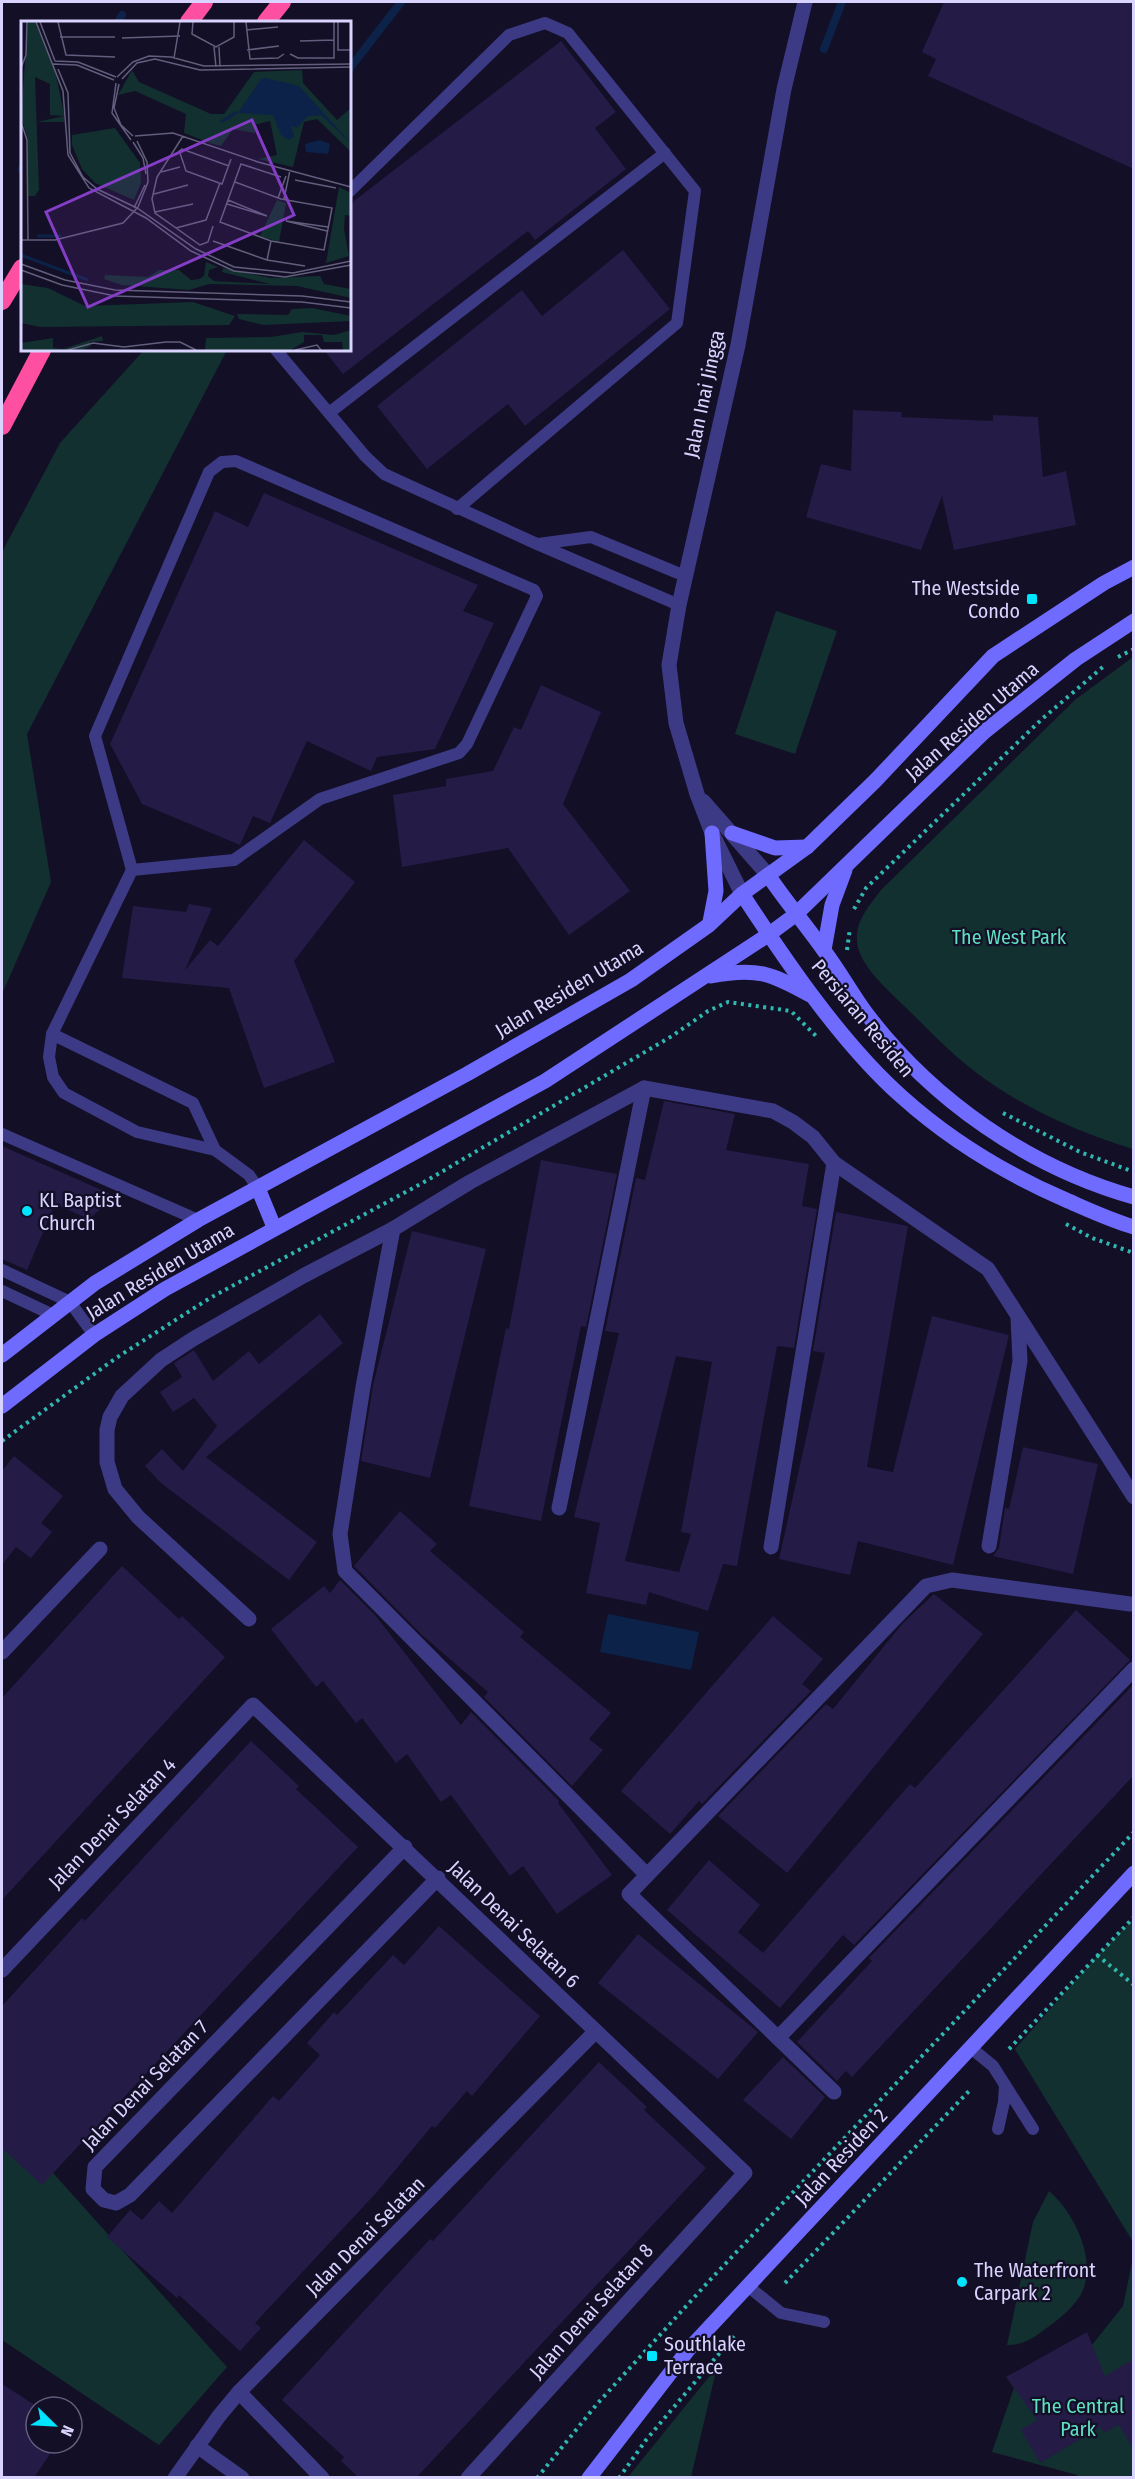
<svg xmlns="http://www.w3.org/2000/svg" width="1135" height="2479" viewBox="0 0 1135 2479" font-family="'Fira Sans Condensed',sans-serif">
	<rect width="100%" height="100%" fill="#130f26"/>
	<g fill="#12302f">
		<polygon points="144,350 227,350 27,734 51,882 2,994 2,552 60,443"/>
		<polygon points="776,611 837,631 795,754 735,734"/>
		<path d="M 1133,657 L 1133,1149 C 1077,1132 1021,1107 974,1071 C 947,1050 924,1025 900,1002 C 884,986 857,963 857,939 C 856,920 870,905 881,890 L 1076,699 Z"/>
		<polygon points="1133,1919 1133,2242 1015,2049 1097,1956"/>
		<polygon points="2,2116 227,2367 159,2445 2,2340"/>
		<path d="M 1049,2191 C 1075,2213 1101,2266 1078,2299 C 1071,2309 1058,2320 1048,2327 C 1033,2338 1025,2345 1007,2345 L 1033,2222 Z"/>
		<polygon points="1133,2258 1133,2477 1077,2477 1077,2475 992,2452 1015,2385 1084,2355 1123,2306"/>
		<polygon points="717,2367 691,2477 628,2477"/>
	</g>
	<polygon fill="#0c2248" points="608,1614 699,1632 691,1670 600,1652"/>
	<g fill="none" stroke-linecap="round" stroke-linejoin="round">
		<g stroke="#0c2248" stroke-width="8">
			<polyline points="118,22 122,15"/>
			<polyline points="824,49 842,2"/>
			<polyline points="350,68 401,2"/>
			<polyline points="22,170 22,169"/>
		</g>
	</g>
	<g fill="#241b47" fill-rule="evenodd">
		<polygon points="944,2 1134,2 1134,169 928,76 936,59 922,52"/>
		<polygon points="561,41 616,112 595,128 626,169 535,240 528,231 343,374 324,350 350,350 350,211 354,201"/>
		<polygon points="623,250 670,309 525,426 508,404 427,469 377,406 522,290 542,316"/>
		<polygon points="853,410 902,412 901,417 993,421 993,415 1038,417 1043,477 1066,471 1076,525 954,550 942,496 921,550 806,517 821,464 851,471"/>
		<polygon points="264,493 478,585 463,611 494,623 435,749 377,757 371,771 307,741 270,823 253,816 240,845 142,804 110,744 215,511 248,527"/>
		<polygon points="541,685 601,712 563,804 630,891 569,935 508,848 402,867 393,795 446,786 446,779 493,771 514,727 521,730"/>
		<polygon points="304,840 355,882 294,961 335,1062 264,1088 229,988 122,978 133,906 186,912 189,904 212,908 185,970 210,940 218,946"/>
		<path d="M 664,1101 L 735,1114 L 726,1150 L 809,1164 L 802,1206 L 817,1209 L 794,1348 L 777,1346 L 737,1566 L 723,1564 L 708,1611 L 649,1592 L 646,1605 L 586,1593 L 600,1523 L 574,1517 L 619,1333 L 605,1331 L 636,1178 L 645,1180 ZM 676,1356 L 712,1362 L 681,1532 L 691,1534 L 679,1572 L 625,1561 Z"/>
		<polygon points="2,1146 115,1196 89,1219 55,1204 27,1270 2,1259"/>
		<polygon points="541,1160 617,1174 586,1327 581,1326 541,1521 469,1506 506,1328 509,1329"/>
		<polygon points="836,1212 908,1226 867,1467 893,1472 932,1316 1009,1335 953,1565 858,1541 850,1575 779,1559 825,1353 813,1351"/>
		<polygon points="412,1231 486,1249 430,1478 361,1461 373,1385"/>
		<polygon points="320,1314 343,1343 206,1457 317,1542 289,1580 161,1483 145,1466 162,1449 183,1471 217,1426 194,1398 173,1412 160,1392 182,1377 174,1363 194,1350 213,1381 249,1351 259,1364"/>
		<polygon points="1023,1447 1098,1464 1073,1574 993,1556 999,1548 1005,1508 1009,1509"/>
		<polygon points="14,1456 63,1496 41,1523 52,1532 31,1558 16,1547 2,1565 2,1471"/>
		<polygon points="400,1511 437,1544 430,1551 524,1632 520,1637 611,1713 589,1739 603,1750 572,1786 484,1697 488,1692 422,1635 354,1566"/>
		<polygon points="122,1566 179,1619 182,1616 225,1657 2,1900 2,1698"/>
		<polygon points="340,1580 375,1615 461,1725 471,1712 559,1801 558,1803 612,1875 557,1914 523,1866 510,1876 451,1795 441,1802 407,1754 396,1763 362,1718 356,1723 323,1681 316,1687 271,1629 324,1586 330,1593"/>
		<polygon points="934,1594 983,1634 787,1873 718,1816 826,1704 833,1709 903,1623"/>
		<polygon points="1076,1610 1130,1660 854,1945 843,1935 780,2008 667,1910 709,1860 760,1905 738,1932 763,1953 910,1784 915,1788"/>
		<polygon points="773,1616 823,1659 802,1684 811,1691 702,1804 699,1801 670,1834 621,1791"/>
		<polygon points="1134,1684 1134,1775 852,2077 846,2071 837,2081 797,2042 872,1961 869,1958"/>
		<polygon points="251,1741 299,1786 296,1789 358,1847 42,2185 2,2148 2,2006 82,1918 85,1921"/>
		<polygon points="439,1926 540,2016 472,2096 467,2091 435,2128 432,2126 377,2192 255,2323 261,2328 240,2351 179,2295 177,2298 107,2237 130,2210 142,2220 159,2201 172,2213 273,2096 279,2101 320,2055 307,2043 334,2012 337,2015 393,1955 404,1965"/>
		<polygon points="638,1934 758,2032 718,2079 598,1983"/>
		<polygon points="783,2057 825,2097 791,2139 743,2100"/>
		<polygon points="599,2062 647,2107 644,2110 706,2168 416,2478 359,2478 341,2461 344,2457 282,2400 430,2239 433,2241"/>
		<polygon points="1087,2332 1105,2376 1134,2359 1134,2450 1119,2425 1104,2433 1101,2427 1040,2463 1021,2430 1037,2420 1006,2377"/>
		<polygon points="2,2384 38,2407 36,2443 57,2443 34,2478 2,2478"/>
	</g>
	<g fill="none" stroke-linecap="round" stroke-linejoin="round">
		<g stroke="#2fb8b0" stroke-width="4" stroke-dasharray="3 4.5" stroke-linecap="butt">
			<polyline points="1118,657 1134,649"/>
			<polyline points="854,909 866,888 1042,719 1104,666"/>
			<polyline points="847,950 850,928"/>
			<polyline points="1003,1113 1080,1152 1134,1172"/>
			<polyline points="1066,1224 1092,1238 1134,1253"/>
			<polyline points="2,1441 116,1358 210,1298 426,1181 672,1036 708,1011 728,1002 791,1011 817,1037"/>
			<polyline points="1097,1955 1134,1985"/>
			<polyline points="1009,2049 1134,1917"/>
			<polyline points="785,2283 970,2090"/>
			<polyline points="537,2478 597,2404 710,2280 1134,1832"/>
			<polyline points="619,2478 646,2440 734,2336"/>
		</g>
		<g stroke="#3d3a85" stroke-width="12">
			<polyline points="350,191 509,35 545,23 568,33 695,191 677,323 457,509"/>
			<polyline points="276,350 365,456 384,474 537,544 679,605"/>
			<polyline points="329,413 665,153"/>
			<polygon points="236,461 534,590 537,596 467,744 459,753 320,799 234,860 132,870 95,736 209,472 222,462"/>
			<polyline points="538,544 591,537 685,576"/>
			<polyline points="132,870 52,1034 49,1057 53,1077 64,1093 137,1132 215,1150 249,1175 258,1188"/>
			<polyline points="52,1034 193,1103 215,1150"/>
			<polyline points="2,1134 198,1220"/>
			<polyline points="2,1270 70,1302 94,1335"/>
			<polyline points="2,1291 53,1315"/>
			<polyline points="971,2048 993,2066 1033,2129"/>
			<polyline points="998,2129 1004,2102 1005,2085"/>
			<polyline points="749,2287 781,2313 824,2322"/>
		</g>
		<g stroke="#3d3a85" stroke-width="15">
			<polyline points="703,801 768,875"/>
			<polyline points="742,894 712,833 697,794 676,723 669,665 679,605 738,345 784,89 805,2"/>
			<polyline points="393,1229 363,1387 340,1534 345,1571 647,1875"/>
			<polyline points="559,1508 644,1088"/>
			<polyline points="989,1546 1020,1361 1018,1318"/>
			<polyline points="771,1547 834,1163"/>
			<polyline points="249,1619 138,1517 115,1489 107,1462 107,1430 110,1417 122,1396 161,1360 193,1339 303,1276 393,1229 470,1182 644,1088 773,1111 793,1122 813,1137 834,1163 988,1269 1134,1497"/>
			<polyline points="2,1652 100,1549"/>
			<polyline points="405,1847 95,2167 93,2189 104,2200 116,2203 130,2195 438,1878"/>
			<polyline points="2,1970 253,1705 745,2173 468,2478"/>
			<polyline points="778,2038 1134,1669"/>
			<polyline points="834,2092 629,1894 926,1586 952,1580 1130,1604"/>
			<polyline points="239,2392 322,2478"/>
			<polyline points="197,2446 242,2478"/>
			<polyline points="175,2478 219,2416 239,2392 595,2032"/>
		</g>
		<g stroke="#6f6bff" stroke-width="15">
			<polyline points="732,833 775,848 807,847"/>
			<path d="M 768,875 C 786,902 807,926 825,952 C 840,972 852,994 866,1013 C 932,1100 1028,1167 1134,1197"/>
			<path d="M 742,894 C 786,961 842,1044 902,1097 C 951,1141 1006,1174 1066,1200 C 1089,1210 1110,1220 1134,1227"/>
			<polyline points="710,922 716,891 712,833"/>
			<polyline points="824,950 832,905 845,870"/>
			<path d="M 711,976 C 756,967 771,973 810,995"/>
			<polyline points="258,1188 274,1227"/>
			<polyline points="2,1355 95,1283 198,1220 467,1074 631,980 709,925 742,894 807,847 875,781 993,656 1104,583 1134,567"/>
			<polyline points="2,1406 94,1335 165,1289 545,1081 768,935 795,915 984,732 1076,659 1134,621"/>
			<polyline points="589,2478 688,2350 1134,1873"/>
		</g>
		<g stroke="#ff4fa3" stroke-width="18">
			<polyline points="189,22 204,2"/>
			<polyline points="266,22 282,2"/>
			<polyline points="2,301 22,268"/>
			<polyline points="2,426 42,350"/>
		</g>
	</g>
	<g fill="#00e5ff" stroke="#130f26" stroke-width="2">
		<rect x="1026" y="593" width="12" height="12" rx="3"/>
		<circle cx="27" cy="1211" r="6"/>
		<circle cx="962" cy="2282" r="6"/>
		<rect x="646" y="2350" width="12" height="12" rx="3"/>
	</g>
	<g text-anchor="middle" stroke-width="4.5" stroke-linejoin="round" paint-order="stroke">
		<g font-size="20" fill="#d9d4ff" stroke="#130f26">
			<text transform="translate(704 394) rotate(-78)" y="7">Jalan Inai Jingga</text>
			<text transform="translate(972 721) rotate(-41)" y="7">Jalan Residen Utama</text>
			<text transform="translate(569 989) rotate(-31)" y="7">Jalan Residen Utama</text>
			<text transform="translate(863 1018) rotate(50)" y="7">Persiaran Residen</text>
			<text transform="translate(160 1271) rotate(-31)" y="7">Jalan Residen Utama</text>
			<text transform="translate(112 1823) rotate(-46)" y="7">Jalan Denai Selatan 4</text>
			<text transform="translate(514 1924) rotate(44)" y="7">Jalan Denai Selatan 6</text>
			<text transform="translate(145 2085) rotate(-46)" y="7">Jalan Denai Selatan 7</text>
			<text transform="translate(841 2157) rotate(-47)" y="7">Jalan Residen 2</text>
			<text transform="translate(365 2236) rotate(-45)" y="7">Jalan Denai Selatan</text>
			<text transform="translate(591 2311) rotate(-48)" y="7">Jalan Denai Selatan 8</text>
		</g>
		<g font-size="20" fill="#d9d4ff" stroke="#130f26" text-anchor="start">
			<text x="1020" y="595" text-anchor="end">The Westside<tspan x="1020" dy="23">Condo</tspan></text>
			<text x="39" y="1207">KL Baptist<tspan x="39" dy="23">Church</tspan></text>
			<text x="974" y="2277">The Waterfront<tspan x="974" dy="23">Carpark 2</tspan></text>
			<text x="664" y="2351">Southlake<tspan x="664" dy="23">Terrace</tspan></text>
		</g>
		<g font-size="20" fill="#5fe0c0" stroke="#130f26">
			<text x="1009" y="944">The West Park</text>
			<text x="1078" y="2413">The Central<tspan x="1078" dy="23">Park</tspan></text>
		</g>
	</g>
	<g transform="translate(21 21)">
		<rect width="330" height="330" fill="#130f26"/>
		<path d="M 7,1 L 14,1 L 34,49 L 43,93 L 43,101 L 16,101 L 43,95 L 29,94 L 29,63 L 14,56 L 18,169 L 14,175 L 7,175 L 7,118 L 0,96 ZM 111,49 L 118,61 L 190,93 L 203,93 L 233,51 L 281,49 L 282,62 L 316,99 L 330,87 L 330,131 L 296,98 L 283,101 L 272,146 L 237,138 L 256,134 L 249,100 L 233,104 L 234,112 L 212,108 L 200,125 L 189,122 L 163,112 L 165,93 L 114,70 L 97,74 ZM 94,107 L 119,142 L 120,162 L 113,179 L 74,162 L 61,148 L 51,124 L 51,114 ZM 318,166 L 330,172 L 330,195 L 324,194 L 323,208 L 328,235 L 305,242 ZM 256,179 L 265,182 L 258,221 L 239,215 ZM 185,241 L 197,246 L 188,249 L 187,255 L 193,260 L 249,263 L 201,251 L 202,247 L 250,257 L 299,255 L 303,263 L 330,268 L 330,277 L 276,265 L 188,263 L 168,269 L 101,264 L 83,258 L 84,254 L 127,256 L 138,249 L 158,249 L 170,259 L 178,258 L 183,255 ZM 0,263 L 27,267 L 64,285 L 172,281 L 214,295 L 208,304 L 19,306 L 0,302 ZM 291,287 L 330,295 L 330,300 L 242,304 L 218,298 L 216,293 L 267,294 L 271,288 ZM 330,309 L 330,329 L 322,329 L 321,321 L 303,321 L 301,314 L 283,314 L 283,321 L 270,329 L 184,329 L 185,317 L 250,316 L 281,311 L 313,314 ZM 81,315 L 82,320 L 69,321 L 70,325 L 61,329 L 0,329 L 0,322 L 32,317 L 32,327 L 42,328 Z" fill="#12302f"/>
		<path d="M 245,57 L 278,65 L 330,122 L 300,94 L 287,95 L 276,107 L 270,105 L 273,115 L 268,119 L 260,114 L 252,94 L 217,92 L 240,58 ZM 299,119 L 309,123 L 307,133 L 285,131 L 284,123 Z" fill="#0c2248"/>
		<path fill="none" stroke="#0c2248" stroke-width="3" d="M 200,101 L 216,91M 16,215 L 40,215M 0,234 L 67,259"/>
		<path fill="none" stroke="#625e7d" stroke-width="1.5" d="M 15,1 L 42,70 L 47,134 L 68,167 L 125,197 L 170,230 L 213,250 L 264,256 L 330,244M 19,1 L 34,40M 37,1 L 45,34 L 94,36M 172,1 L 171,13 L 195,26 L 213,16 L 213,1M 225,1 L 229,38 L 257,37 L 263,33M 317,1 L 317,29 L 330,29M 225,9 L 257,6M 39,16 L 94,16M 101,17 L 159,15M 279,20 L 313,19M 193,26 L 195,46M 198,26 L 199,46M 226,29 L 258,25M 269,33 L 277,37 L 313,37 L 313,1M 153,37 L 159,1M 34,40 L 57,41 L 95,56M 32,43 L 56,44 L 93,59M 0,47 L 5,34 L 6,1M 37,48 L 47,72 L 49,132 L 62,156 L 76,168 L 116,187 L 175,228 L 213,246 L 272,252 L 330,240M 96,56 L 112,41 L 128,35 L 150,36 L 183,45 L 330,43M 101,58 L 116,42 L 134,38 L 179,49 L 330,46M 95,62 L 91,92 L 110,119M 98,63 L 93,87 L 100,104 L 112,115M 0,101 L 6,119 L 7,219M 114,115 L 152,112 L 237,141 L 330,166M 162,115 L 136,156 L 131,178 L 134,192 L 179,224 L 187,221 L 192,205M 112,121 L 122,137 L 125,153M 157,131 L 161,128 L 208,145M 159,132 L 165,150 L 201,163 L 210,138M 140,151 L 159,146M 274,159 L 315,167M 214,161 L 260,178 L 311,187 L 303,229 L 250,220 L 199,201 L 220,143 L 260,156M 133,173 L 167,164M 257,177 L 265,155M 263,178 L 269,149M 206,183 L 246,195 L 207,179M 113,187 L 124,164M 134,191 L 172,183M 155,207 L 185,199 L 199,162M 306,210 L 265,200 L 307,206M 0,219 L 34,219 L 102,202 L 117,186 L 127,161 L 126,141 L 116,120M 192,220 L 246,239 L 284,245M 246,239 L 250,220M 0,243 L 44,259 L 94,269 L 281,275 L 330,281M 0,249 L 41,264 L 94,275 L 281,281 L 330,287M 47,329 L 72,322 L 103,326 L 145,321 L 159,321 L 175,329M 274,329 L 296,324 L 300,329"/>
		<path fill="#843dc5" fill-opacity="0.15" stroke="#843dc5" stroke-width="3" d="M 231,99 L 273,194 L 67,286 L 25,191 Z"/>
		<rect width="330" height="330" fill="none" stroke="#d9d4ff" stroke-width="3"/>
	</g>
	<rect width="1135" height="2479" fill="none" stroke="#d9d4ff" stroke-width="6"/>
	<g transform="translate(54 2425) rotate(114)"><circle r="28" fill="#130f26" stroke="#625e7d" stroke-width="1.5"/>
	<path d="M0-4.5L10 22L0 15L-10 22Z" fill="#00e5ff"/>
	<text y="-9" font-size="16" font-weight="bold" text-anchor="middle" fill="#d9d4ff">N</text>
	</g>
</svg>
